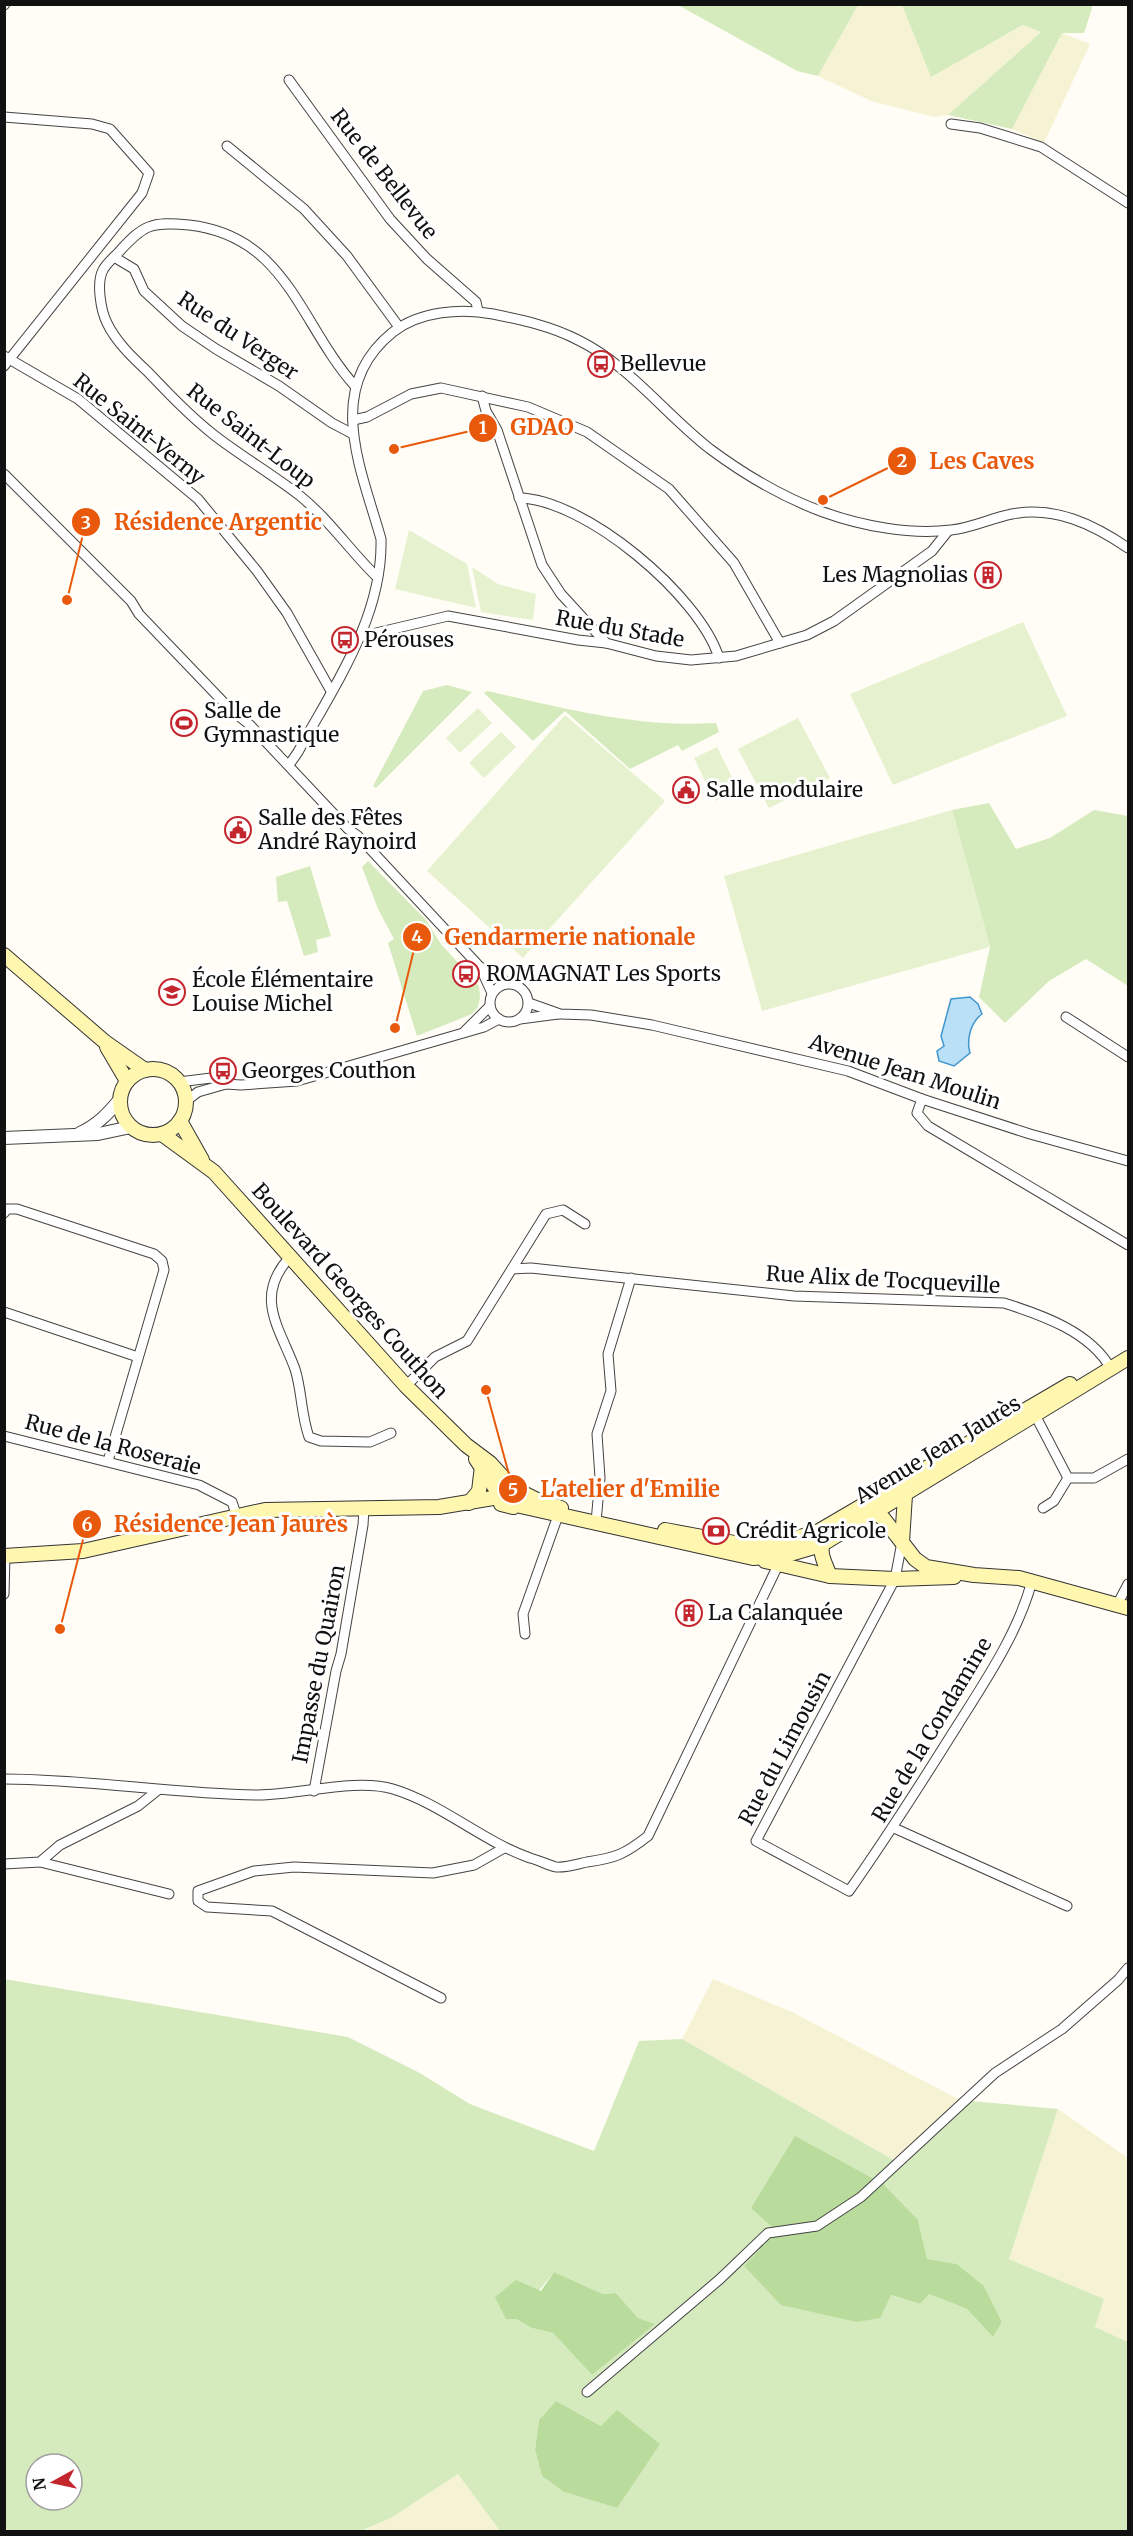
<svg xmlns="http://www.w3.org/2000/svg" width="1133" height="2536" viewBox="0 0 1133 2536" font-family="Merriweather,serif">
	<rect width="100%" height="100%" fill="#fffdf5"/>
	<g fill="#f6f3d4">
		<polygon points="858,5 902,5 931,76 1024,25 1041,32 948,115 934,117 871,101 818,76"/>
		<polygon points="1062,33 1090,44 1044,143 1012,129"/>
		<polygon points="713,1979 792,2012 960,2100 897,2162 682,2039"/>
		<polygon points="1058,2109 1128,2158 1128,2342 1095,2327 1104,2299 1009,2259"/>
		<polygon points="458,2474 500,2531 361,2532 391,2518"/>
	</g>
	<g fill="#d5ebbd" fill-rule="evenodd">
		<polygon points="678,5 857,4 858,5 818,76 797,71"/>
		<polygon points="902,5 902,4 1093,5 1084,33 1062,33 1012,129 948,115 1041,32 1023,25 931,77"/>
		<polygon points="447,685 472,692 376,788 373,786 423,691"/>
		<path d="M 487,691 C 564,708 637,728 716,723 L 719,732 L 682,751 L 678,745 L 630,769 L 565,711 L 533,741 L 484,693 Z"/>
		<polygon points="989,803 1016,849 1050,838 1094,810 1128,816 1128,986 1086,959 1049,981 1005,1023 979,997 990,947 952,810"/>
		<polygon points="368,861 426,920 441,944 479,986 480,998 478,1007 472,1014 417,1036 388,943 394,939 378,909 362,867"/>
		<polygon points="310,866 331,936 316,940 318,952 304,956 287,901 278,902 276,877"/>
		<path d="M 4,1979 L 348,2037 L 418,2072 L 470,2104 L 594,2151 L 639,2041 L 682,2039 L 897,2162 L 960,2100 L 1058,2109 L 1009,2259 L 1104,2299 L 1095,2327 L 1128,2342 L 1128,2531 L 500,2531 L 458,2474 L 391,2518 L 361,2531 L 5,2531 ZM 918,2220 L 927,2260 L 957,2264 L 984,2286 L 1002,2322 L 993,2337 L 967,2309 L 929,2294 L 920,2304 L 890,2295 L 744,2266 L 760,2249 L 772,2226 ZM 554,2272 L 603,2294 L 616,2293 L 638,2318 L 654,2324 L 592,2375 L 553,2333 L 532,2328 L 516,2319 ZM 556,2401 L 601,2426 L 617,2508 L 564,2492 L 542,2476 L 535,2450 L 539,2420 ZM 36,2464 L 72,2464 L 72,2500 L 36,2500 Z"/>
	</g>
	<g fill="#b9dc9c">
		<polygon points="795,2136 883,2184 918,2220 927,2259 957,2264 984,2286 1002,2322 993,2337 967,2309 929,2294 920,2304 891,2295 880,2318 857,2322 781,2305 744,2266 760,2249 772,2227 751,2208"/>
		<polygon points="554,2272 603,2294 616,2293 638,2318 655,2324 592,2375 553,2333 532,2328 516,2319 506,2319 495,2297 516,2280 541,2291"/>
		<polygon points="556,2401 601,2426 617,2410 660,2444 617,2508 564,2492 542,2476 535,2450 539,2420"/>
	</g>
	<g fill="#e6f2cf">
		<polygon points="409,530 467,564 476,608 395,589"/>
		<polygon points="472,567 498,584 536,594 533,620 481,612"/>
		<polygon points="1023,622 1067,716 893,785 850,694"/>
		<polygon points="478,708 492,723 460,753 446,738"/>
		<polygon points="565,715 665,801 523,958 427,871"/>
		<polygon points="798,718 830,778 769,808 738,749"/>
		<polygon points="501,732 516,747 484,778 469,763"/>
		<polygon points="717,747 738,789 715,801 694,758"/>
		<polygon points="952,810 990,947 762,1011 724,876"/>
	</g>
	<path fill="#b9e0f7" stroke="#3f96cf" stroke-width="1.5" d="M 970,997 L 978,1004 L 982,1014 C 971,1022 966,1039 970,1053 L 954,1066 L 939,1061 L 937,1051 L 944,1046 L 941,1036 L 951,999 Z"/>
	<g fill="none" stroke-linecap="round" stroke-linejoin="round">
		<defs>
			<g id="minor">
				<polyline points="4,5 5,4"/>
				<polyline points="289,80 390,219 427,259 476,302 478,311"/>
				<polyline points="4,117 92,124 110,129 149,173 142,193 4,366"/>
				<polyline points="951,124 980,128 1041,147 1128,203"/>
				<polyline points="227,146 304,209 347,256 399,327"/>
				<polyline points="114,257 134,269 144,291 182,326 216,349 279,386 332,423 353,434"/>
				<polyline points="4,356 78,399 198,499 257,571 287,613 331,691"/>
				<path d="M 355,386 C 299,323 287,236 189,225 C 151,221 143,225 118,253 C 113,258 106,264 103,270 C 96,283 101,311 107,323 C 116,342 133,358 148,372 C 169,394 190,416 214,435 C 241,456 272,474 299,495 C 329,519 350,551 377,577"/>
				<polyline points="482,396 486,411 497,430 542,565 561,594 606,643"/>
				<polyline points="353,420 367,417 411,394 441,388 528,407 587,432 669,489 734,563 780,643"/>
				<polyline points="4,474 131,601 139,614 229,708 250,725 348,829 358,836 480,967 492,993"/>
				<path d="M 519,498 C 585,499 700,596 719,658"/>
				<polyline points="359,637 448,616 578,640 606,643 656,656 691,660 736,656 807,635 834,621 932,551 948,531"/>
				<path d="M 289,765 L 298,752 C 334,686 383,617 381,539 C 361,468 323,388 393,332 C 420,311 461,308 493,314 C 522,320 551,326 578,340 C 629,365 665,414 710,449 C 745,475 782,497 823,512 C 862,526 910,535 951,530 C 972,528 991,518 1012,514 C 1055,506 1093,524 1128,548"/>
				<polyline points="480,967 495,973 507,983"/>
				<circle cx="509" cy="1003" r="19"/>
				<polyline points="529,1003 560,1014 591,1015 652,1025 848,1071 922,1099 1030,1134 1128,1161"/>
				<polyline points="1066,1017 1128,1057"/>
				<polyline points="520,1019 558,1014"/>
				<polyline points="465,1031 490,1006"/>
				<polyline points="179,1082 211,1078 226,1084 241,1085 297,1081 484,1027 499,1019"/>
				<polyline points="922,1099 917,1113 928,1126 1128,1245"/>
				<polyline points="186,1101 198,1092 226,1084"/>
				<polyline points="4,1213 7,1209 17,1209 154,1254 162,1261 164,1270 108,1461"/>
				<path d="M 290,1257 C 253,1297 280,1328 295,1369 C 302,1391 301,1415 309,1437 L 321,1441 L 370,1442 L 391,1433"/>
				<path d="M 512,1269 L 531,1268 L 794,1296 L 1004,1303 C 1042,1315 1091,1332 1111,1369"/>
				<polyline points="4,1312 138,1357"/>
				<polyline points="406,1386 435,1357 467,1341 546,1214 563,1210 585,1224"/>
				<polyline points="1033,1411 1068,1478 1094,1478 1128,1459"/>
				<polyline points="4,1436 199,1485 232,1502 236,1514"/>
				<polyline points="1043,1508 1054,1501 1068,1478"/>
				<polyline points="596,1522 600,1478 597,1434 611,1391 608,1354 631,1278"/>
				<path d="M 902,1542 L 895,1579 L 756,1841 L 849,1891 C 887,1837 922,1782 957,1726 C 986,1680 1018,1633 1032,1581"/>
				<polyline points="4,1594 5,1556"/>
				<polyline points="1118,1603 1128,1584"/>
				<polyline points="525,1634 523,1614 560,1510"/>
				<path d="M 4,1779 C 89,1779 173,1794 258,1795 C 299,1795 355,1778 393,1789 C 442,1804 482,1841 530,1858 C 538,1860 548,1865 556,1867 C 565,1868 578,1864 587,1862 C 616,1858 625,1854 648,1836 L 781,1559"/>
				<polyline points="314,1791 336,1671 341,1654 363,1525 364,1508"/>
				<polyline points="894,1828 1067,1906"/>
				<polyline points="40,1862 169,1894"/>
				<polyline points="4,1864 40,1862 60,1845 138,1806 158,1790"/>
				<polyline points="441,1998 272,1911 207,1907 198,1901 198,1891 254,1871 294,1867 433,1873 474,1865 504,1848"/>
				<polyline points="587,2392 720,2279 768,2233 817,2226 861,2197 995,2073 1062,2029 1118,1980 1128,1968"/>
			</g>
			<g id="tertiary">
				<path d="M 80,1133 C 97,1125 108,1114 120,1099"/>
				<polyline points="4,1138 98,1134 131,1127"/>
			</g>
			<g id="secondary">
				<polyline points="4,955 105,1042 145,1070"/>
				<polyline points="107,1047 127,1081"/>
				<circle cx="153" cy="1102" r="33"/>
				<polyline points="180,1121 202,1160"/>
				<polyline points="162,1134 214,1172 406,1386 466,1445 490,1463 512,1487"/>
				<polyline points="476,1459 499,1494 501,1504 513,1507 519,1498"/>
				<polyline points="515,1489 539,1501 561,1508"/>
				<polyline points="469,1503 479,1491 482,1466"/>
				<polyline points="516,1505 753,1558 783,1556 821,1545 1128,1358"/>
				<polyline points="870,1510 883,1518 915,1559 926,1567 974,1575 1019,1578 1128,1608"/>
				<polyline points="665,1530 745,1545 775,1545 819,1531 1070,1384"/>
				<path d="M 825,1539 C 817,1551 825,1563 830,1576"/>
				<polyline points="902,1542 905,1495"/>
				<polyline points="4,1556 83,1551 265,1510 439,1507 499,1497"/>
				<polyline points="765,1561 830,1576 895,1579 954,1577"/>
			</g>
		</defs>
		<use href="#minor" stroke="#444" stroke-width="11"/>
		<use href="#tertiary" stroke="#444" stroke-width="14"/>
		<use href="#secondary" stroke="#333" stroke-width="16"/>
		<use href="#minor" stroke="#fff" stroke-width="9"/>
		<use href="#tertiary" stroke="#fff" stroke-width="12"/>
		<use href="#secondary" stroke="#fff6b0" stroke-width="14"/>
	</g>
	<defs>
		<symbol id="bus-ring" viewBox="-11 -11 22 22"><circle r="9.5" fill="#fff" stroke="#c4262e" stroke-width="1.5"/><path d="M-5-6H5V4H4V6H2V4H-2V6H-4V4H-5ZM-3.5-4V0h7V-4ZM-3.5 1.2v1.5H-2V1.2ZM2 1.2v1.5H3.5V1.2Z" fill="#c4262e"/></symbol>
		<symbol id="building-ring" viewBox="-11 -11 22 22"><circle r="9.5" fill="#fff" stroke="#c4262e" stroke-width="1.5"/><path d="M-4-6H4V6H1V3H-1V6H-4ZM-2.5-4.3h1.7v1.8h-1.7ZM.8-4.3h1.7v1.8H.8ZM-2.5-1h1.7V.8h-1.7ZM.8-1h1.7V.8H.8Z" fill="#c4262e"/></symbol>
		<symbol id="stadium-ring" viewBox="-11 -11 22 22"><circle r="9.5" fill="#fff" stroke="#c4262e" stroke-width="1.5"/><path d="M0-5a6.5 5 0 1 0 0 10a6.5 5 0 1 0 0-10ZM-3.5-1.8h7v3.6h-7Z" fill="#c4262e"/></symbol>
		<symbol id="civic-ring" viewBox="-11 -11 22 22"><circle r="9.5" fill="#fff" stroke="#c4262e" stroke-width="1.5"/><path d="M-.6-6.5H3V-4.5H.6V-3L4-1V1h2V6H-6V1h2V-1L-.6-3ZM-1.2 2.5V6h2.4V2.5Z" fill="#c4262e"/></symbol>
		<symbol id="school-ring" viewBox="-11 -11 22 22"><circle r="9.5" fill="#fff" stroke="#c4262e" stroke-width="1.5"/><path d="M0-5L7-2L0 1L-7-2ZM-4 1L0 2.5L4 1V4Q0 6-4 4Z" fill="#c4262e"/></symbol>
		<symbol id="bank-ring" viewBox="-11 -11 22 22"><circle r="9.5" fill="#fff" stroke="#c4262e" stroke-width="1.5"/><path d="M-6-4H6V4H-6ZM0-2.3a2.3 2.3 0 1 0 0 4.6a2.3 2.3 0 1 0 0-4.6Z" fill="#c4262e"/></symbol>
	</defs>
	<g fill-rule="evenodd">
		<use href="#bus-ring" x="586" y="349" width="30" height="30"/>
		<use href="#building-ring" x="973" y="560" width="30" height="30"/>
		<use href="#bus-ring" x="330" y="625" width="30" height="30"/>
		<use href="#stadium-ring" x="169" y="708" width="30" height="30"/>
		<use href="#civic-ring" x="671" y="775" width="30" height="30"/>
		<use href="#civic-ring" x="223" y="815" width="30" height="30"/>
		<use href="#bus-ring" x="451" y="959" width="30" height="30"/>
		<use href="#school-ring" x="157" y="977" width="30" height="30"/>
		<use href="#bus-ring" x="208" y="1056" width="30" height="30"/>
		<use href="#bank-ring" x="701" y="1516" width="30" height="30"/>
		<use href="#building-ring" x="674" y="1598" width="30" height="30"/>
	</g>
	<g text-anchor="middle" stroke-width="6" stroke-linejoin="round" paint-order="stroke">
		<g font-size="21" fill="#111" stroke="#fff">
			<text transform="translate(384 174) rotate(52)" y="7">Rue de Bellevue</text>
			<text transform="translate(238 336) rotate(34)" y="7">Rue du Verger</text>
			<text transform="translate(139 429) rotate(39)" y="7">Rue Saint-Verny</text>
			<text transform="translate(251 436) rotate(38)" y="7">Rue Saint-Loup</text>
			<text transform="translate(620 629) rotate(10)" y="7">Rue du Stade</text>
			<text transform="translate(905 1072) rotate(18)" y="7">Avenue Jean Moulin</text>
			<text transform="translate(883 1280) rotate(3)" y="7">Rue Alix de Tocqueville</text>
			<text transform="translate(350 1291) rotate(48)" y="7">Boulevard Georges Couthon</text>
			<text transform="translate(113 1445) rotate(15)" y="7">Rue de la Roseraie</text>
			<text transform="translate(938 1450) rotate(-31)" y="7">Avenue Jean Jaurès</text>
			<text transform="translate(319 1664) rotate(-79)" y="7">Impasse du Quairon</text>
			<text transform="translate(932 1730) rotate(-59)" y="7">Rue de la Condamine</text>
			<text transform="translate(785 1748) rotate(-62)" y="7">Rue du Limousin</text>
		</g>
		<g font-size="21" fill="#111" stroke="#fff" text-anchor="start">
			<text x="620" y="371">Bellevue</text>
			<text x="968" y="582" text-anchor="end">Les Magnolias</text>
			<text x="364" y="647">Pérouses</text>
			<text x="204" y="718">Salle de<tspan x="204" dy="24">Gymnastique</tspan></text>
			<text x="706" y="797">Salle modulaire</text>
			<text x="258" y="825">Salle des Fêtes<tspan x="258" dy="24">André Raynoird</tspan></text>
			<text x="486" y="981">ROMAGNAT Les Sports</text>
			<text x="192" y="987">École Élémentaire<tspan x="192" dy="24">Louise Michel</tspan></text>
			<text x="242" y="1078">Georges Couthon</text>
			<text x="736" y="1538">Crédit Agricole</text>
			<text x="708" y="1620">La Calanquée</text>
		</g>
	</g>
	<path fill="none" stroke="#e8590c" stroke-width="2" d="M394 449L483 428M823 500L902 461M67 600L86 522M395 1028L417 937M486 1390L513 1489M60 1629L87 1524"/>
	<g fill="#e8590c" stroke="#fff" stroke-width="2">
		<circle cx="394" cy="449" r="6"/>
		<circle cx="823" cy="500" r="6"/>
		<circle cx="67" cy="600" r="6"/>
		<circle cx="395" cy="1028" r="6"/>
		<circle cx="486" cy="1390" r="6"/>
		<circle cx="60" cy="1629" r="6"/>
		<circle cx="483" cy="428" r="15"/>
		<circle cx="902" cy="461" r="15"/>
		<circle cx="86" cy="522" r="15"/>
		<circle cx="417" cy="937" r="15"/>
		<circle cx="513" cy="1489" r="15"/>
		<circle cx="87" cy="1524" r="15"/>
	</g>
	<g font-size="18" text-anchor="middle" font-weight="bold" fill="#fff">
		<text x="483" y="434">1</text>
		<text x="902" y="467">2</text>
		<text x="86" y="529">3</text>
		<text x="417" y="943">4</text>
		<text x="513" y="1496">5</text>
		<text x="87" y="1531">6</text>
	</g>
	<g font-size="22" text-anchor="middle" font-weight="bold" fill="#e8590c" stroke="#fff" stroke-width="6" stroke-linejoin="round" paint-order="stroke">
		<text x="542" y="435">GDAO</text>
		<text x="982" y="469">Les Caves</text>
		<text x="218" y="530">Résidence Argentic</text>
		<text x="570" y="945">Gendarmerie nationale</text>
		<text x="630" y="1497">L'atelier d'Emilie</text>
		<text x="231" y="1532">Résidence Jean Jaurès</text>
	</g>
	<rect width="1133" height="2536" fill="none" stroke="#111111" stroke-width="12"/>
	<g transform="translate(54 2482) rotate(262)"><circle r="28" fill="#ffffff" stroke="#a0a0a0" stroke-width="1.5"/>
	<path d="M0-4.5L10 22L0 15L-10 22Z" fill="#c4262e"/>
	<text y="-9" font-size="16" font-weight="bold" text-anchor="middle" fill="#111111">N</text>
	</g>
</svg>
